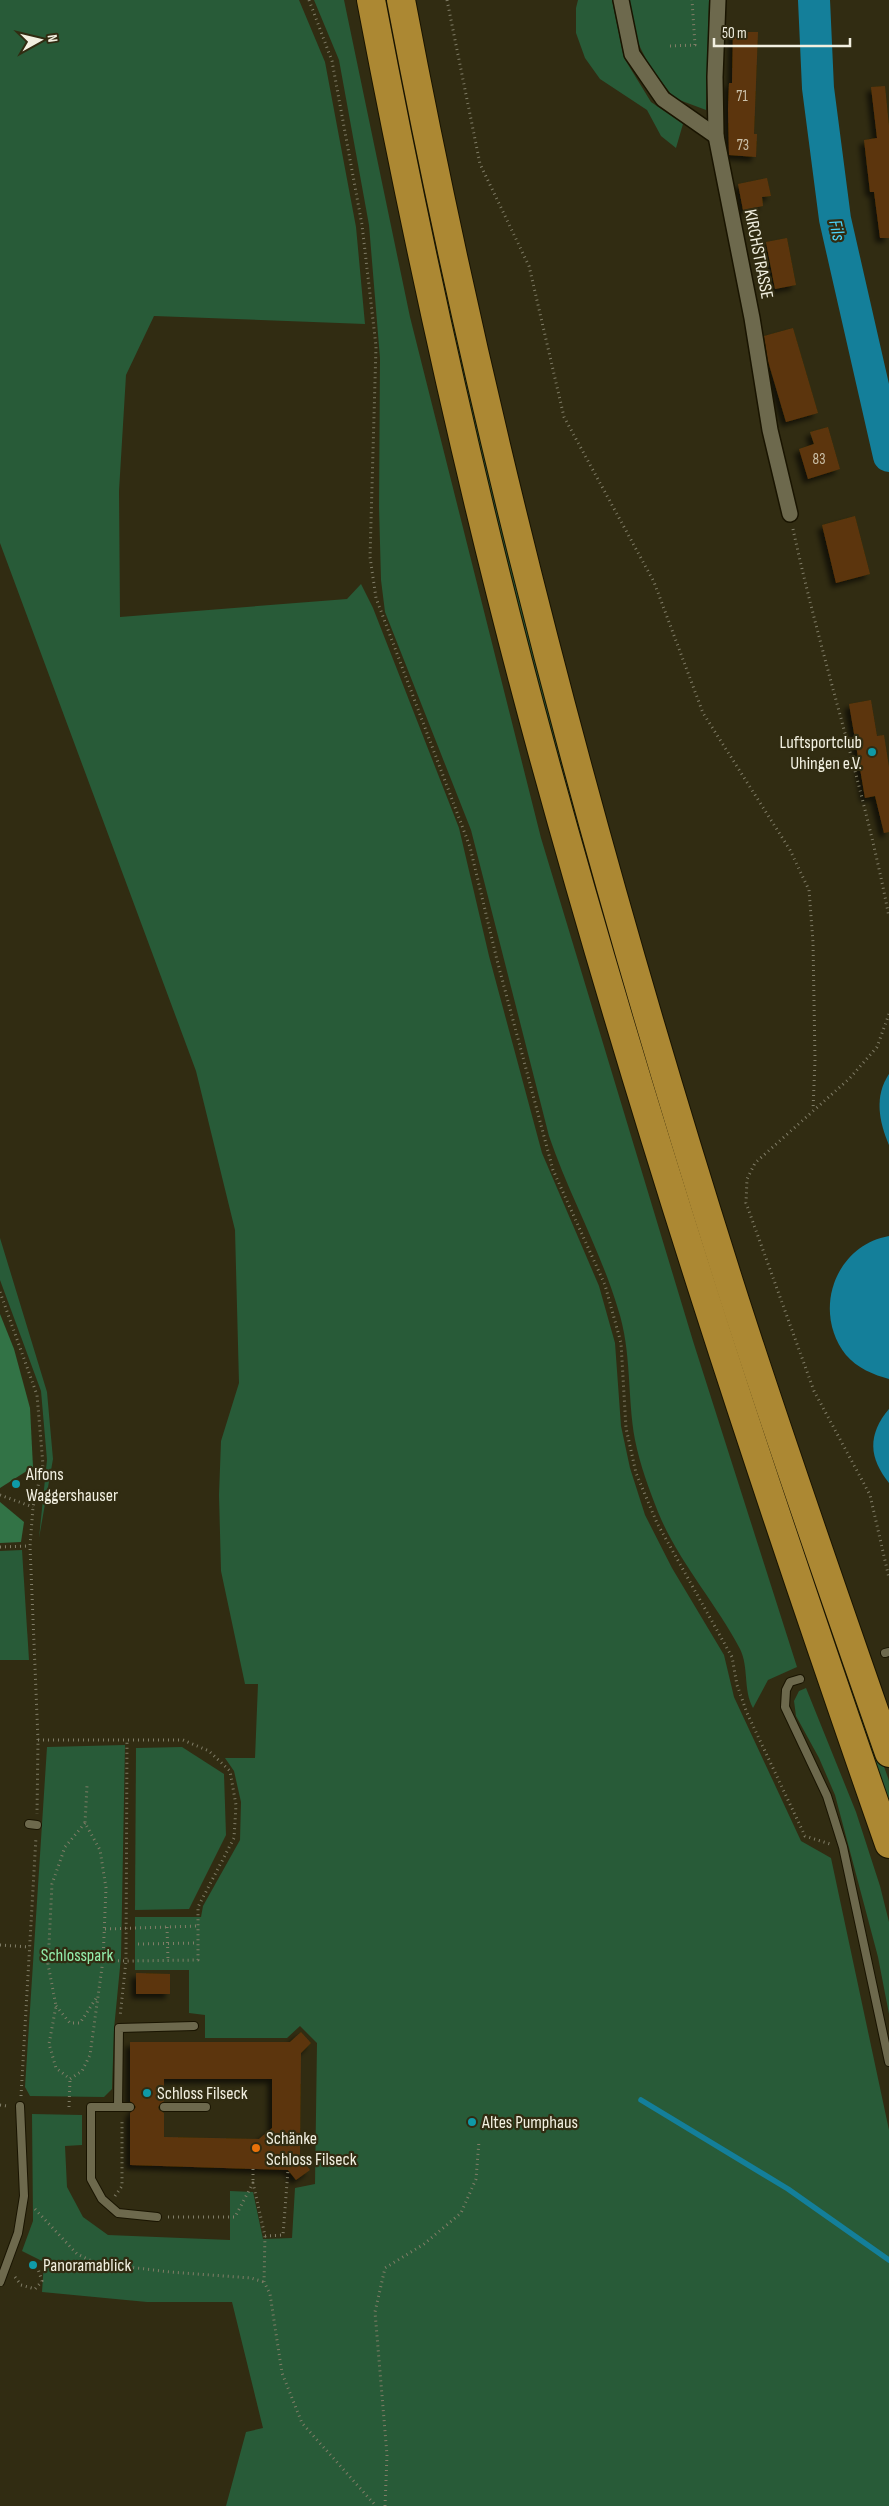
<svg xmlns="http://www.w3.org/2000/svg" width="889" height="2506" viewBox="0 0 889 2506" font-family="'Sofia Sans Condensed',sans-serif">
	<defs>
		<filter id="shadow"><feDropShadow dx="-4.5" dy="4.5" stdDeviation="2.5" flood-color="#0009"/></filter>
	</defs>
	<rect width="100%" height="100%" fill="#312c12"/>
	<g fill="#285b38">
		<polygon points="0,0 299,0 325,62 356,227 365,324 154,316 126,375 119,491 120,617 347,599 361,584 373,608 459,828 489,956 542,1153 599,1286 615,1343 621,1426 630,1468 645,1515 672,1568 724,1655 734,1697 801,1841 831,1858 889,2130 889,2506 226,2506 246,2432 263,2428 232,2302 147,2302 42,2292 44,2262 22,2251 33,2221 32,2114 82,2115 82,2145 65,2146 67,2187 83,2217 108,2235 230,2240 230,2191 253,2192 263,2239 292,2238 295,2188 315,2184 317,2043 300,2026 287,2038 205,2038 205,2015 189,2013 189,1970 135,1970 135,1917 201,1917 203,1906 240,1840 241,1802 234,1771 225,1758 255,1758 258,1684 245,1684 221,1571 219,1495 221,1441 239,1383 235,1230 196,1071 0,543"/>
		<path d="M 314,0 L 344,0 L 410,317 L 541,838 L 693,1341 L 797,1667 L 768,1680 L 753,1708 C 743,1690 749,1667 740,1649 C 716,1603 678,1561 658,1512 C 649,1489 640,1465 635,1440 C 627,1396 632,1352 618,1309 C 600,1249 569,1195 549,1136 L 471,830 L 385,612 L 381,580 L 379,507 L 380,358 L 369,225 L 339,60 Z"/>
		<path d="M 380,0 L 386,0 C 449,321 528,638 615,953 L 610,956 L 575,830 L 462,385 Z"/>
		<polygon points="578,0 612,0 624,58 651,102 683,124 676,148 661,136 647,110 600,79 585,58 576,33 576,8"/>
		<polygon points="629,0 709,0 706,110 674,98 649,65 635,37"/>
		<polygon points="0,1238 47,1392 53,1459 39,1538 47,1460 41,1391 0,1280"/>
		<polygon points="735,1333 889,1781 889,1809 734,1353"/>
		<polygon points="22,1550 29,1660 0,1660 0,1551"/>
		<polygon points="806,1688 856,1812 880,1886 889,1922 889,2014 878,1957 835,1795 819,1758 796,1716 794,1701 799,1691"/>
		<polygon points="125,1745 121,1957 114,2029 112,2089 104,2097 30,2096 25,2087 47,1747"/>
		<polygon points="182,1747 224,1774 226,1835 189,1909 135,1910 136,1748"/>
	</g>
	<g fill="#327346">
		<polygon points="0,1314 14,1349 30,1408 33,1467 0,1488"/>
		<polygon points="0,1502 24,1522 21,1542 0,1543"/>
	</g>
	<g fill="#147f9a">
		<path d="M 889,1074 L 889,1145 C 879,1122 874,1096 889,1074 Z"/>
		<path d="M 889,1236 L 889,1379 C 874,1375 857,1368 846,1355 C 812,1312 834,1246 889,1236 Z"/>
		<path d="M 889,1409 L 889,1483 C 869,1458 867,1435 889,1409 Z"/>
	</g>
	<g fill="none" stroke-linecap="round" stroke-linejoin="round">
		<polyline stroke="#147f9a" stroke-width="5.5" points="641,2100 788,2189 889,2260"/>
		<polyline stroke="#147f9a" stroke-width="32" points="814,0 818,88 835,219 889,456"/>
	</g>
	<g fill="#5c360a" fill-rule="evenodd" filter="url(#shadow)">
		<polygon points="733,32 758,32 754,134 757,134 756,157 729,155 728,109 729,83 732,83"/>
		<polygon points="885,86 889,126 889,238 880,238 874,192 870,192 864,140 877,138 871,87"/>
		<polygon points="767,178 771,196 762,197 763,206 743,210 738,184"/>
		<polygon points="787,238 796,285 775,289 766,242"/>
		<polygon points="793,328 818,413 786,422 768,361 764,336"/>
		<polygon points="828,427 840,469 808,479 799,449 814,444 810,432"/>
		<polygon points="855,516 870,574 836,583 822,525"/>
		<polygon points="871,700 877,736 884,735 889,767 889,832 884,833 875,796 865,798 849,704"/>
		<polygon points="136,1973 170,1974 170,1994 136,1994"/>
		<path d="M 301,2032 L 311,2043 L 301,2053 L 300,2157 L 310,2170 L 296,2180 L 288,2170 L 130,2165 L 130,2113 L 136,2107 L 130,2101 L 130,2042 L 290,2042 ZM 164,2079 L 272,2079 L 272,2128 L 259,2139 L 164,2137 L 164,2113 L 159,2110 L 158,2107 L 164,2101 Z"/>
	</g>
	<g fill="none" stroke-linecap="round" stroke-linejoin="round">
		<defs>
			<g id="lane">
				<polyline points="885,1653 889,1652"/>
				<polyline points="800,1679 790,1682 786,1690 785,1707 827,1796 843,1847 889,2062"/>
				<polyline points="29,1824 37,1825"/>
				<polyline points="118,2107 119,2028 194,2026"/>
				<polyline points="130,2107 91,2107 91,2179 102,2199 118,2213 157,2217"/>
				<polyline points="164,2107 206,2107"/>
				<polyline points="0,2282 18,2233 24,2196 20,2106"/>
			</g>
			<g id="street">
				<polyline points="621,0 632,54 663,99 716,136"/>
				<polyline points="718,0 715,77 716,136 752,318 770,430 790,514"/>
			</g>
			<g id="highway">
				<path d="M 371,0 C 419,252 474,503 542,751 C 643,1120 763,1483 889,1844"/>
				<path d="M 401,0 C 483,435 596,863 730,1285 C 780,1442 835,1597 889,1753"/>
			</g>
		</defs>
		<use href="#lane" stroke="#191400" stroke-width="10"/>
		<use href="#street" stroke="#191400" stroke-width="18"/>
		<use href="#highway" stroke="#191400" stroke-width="30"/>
		<g stroke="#807d67" stroke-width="3" stroke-dasharray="1 4" stroke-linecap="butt">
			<polyline points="309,0 332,61 362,225 376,346 370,557 376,598 470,847 497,960 553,1170 605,1285 621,1343 626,1428 636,1473 657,1523 732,1657 737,1685 747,1713 805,1836 830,1844"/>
			<polyline points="447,0 480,164 529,266 564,417 654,582 703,713 790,850 809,890 813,942 815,1060 813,1110"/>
			<polyline points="670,46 695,45 692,0"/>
			<path d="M 793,529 C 821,659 864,786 889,917"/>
			<polyline points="889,1014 877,1047 850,1078 755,1163 747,1179 746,1203 814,1391 870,1495 889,1578"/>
			<polyline points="0,1292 37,1395 43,1465 33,1507 30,1546 38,1740 37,1814"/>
			<polyline points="0,1495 33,1507"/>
			<polyline points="0,1547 29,1546"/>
			<polyline points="38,1740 183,1740 209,1751 230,1771 236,1805 234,1838 198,1907 198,1960 126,1961 127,1741"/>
			<polyline points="85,1823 65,1847 52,1884 48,1964 56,2006 49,2044 56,2068 70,2079 82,2071 90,2055 103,1960 106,1888 100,1850 85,1823 87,1786"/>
			<polyline points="167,1927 168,1961"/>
			<polyline points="105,1929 198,1926"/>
			<polyline points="138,1944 198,1943"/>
			<polyline points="0,1945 30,1947"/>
			<polyline points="103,1960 126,1961 120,2017"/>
			<polyline points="56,2006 70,2023 80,2023 97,1997"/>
			<polyline points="21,2096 36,1837"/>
			<polyline points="0,2105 7,2106"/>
			<polyline points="69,2107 70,2079"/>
			<polyline points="253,2169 253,2183"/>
			<polyline points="115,2196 122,2186 122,2120"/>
			<polyline points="35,2209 77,2254 96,2263 170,2272 251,2278 264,2282"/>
			<polyline points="168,2217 235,2217 253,2183 265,2236 264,2282 270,2294 282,2373 302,2423 376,2506"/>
			<polyline points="265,2236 283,2235 288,2170"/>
			<polyline points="15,2277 21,2285 35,2289 42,2281 38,2269"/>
			<polyline points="385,2506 387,2455 375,2312 385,2268 424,2244 461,2213 476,2179 479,2141"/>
		</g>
		<use href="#lane" stroke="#6d694d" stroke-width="8"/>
		<use href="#street" stroke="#6d694d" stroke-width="15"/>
		<use href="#highway" stroke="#ac8833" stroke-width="28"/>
	</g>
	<g fill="#0f9aa8" stroke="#312c12" stroke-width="2">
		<circle cx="872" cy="752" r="5"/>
		<circle cx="16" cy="1484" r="5"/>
		<circle cx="147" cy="2093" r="5"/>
		<circle cx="472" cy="2122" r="5"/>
		<circle cx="33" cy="2265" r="5"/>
	</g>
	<circle fill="#e8710a" stroke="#312c12" stroke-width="2" cx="256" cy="2148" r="5"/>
	<g text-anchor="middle" stroke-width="4.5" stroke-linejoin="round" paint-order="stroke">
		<g font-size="15" fill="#ccc2ab">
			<text x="742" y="101">71</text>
			<text x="743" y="150">73</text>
			<text x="819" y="464">83</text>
		</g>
		<g font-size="18" fill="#f2f0e1" stroke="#312c12">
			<text transform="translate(759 254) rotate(79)" y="6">KIRCHSTRASSE</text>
		</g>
		<g font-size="18" fill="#f2f0e1" stroke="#312c12" text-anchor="start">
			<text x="862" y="748" text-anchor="end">Luftsportclub<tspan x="862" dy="21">Uhingen e.V.</tspan></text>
			<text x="26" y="1480">Alfons<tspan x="26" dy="21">Waggershauser</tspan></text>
			<text x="157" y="2099">Schloss Filseck</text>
			<text x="482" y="2128">Altes Pumphaus</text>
			<text x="266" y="2144">Schänke<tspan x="266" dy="21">Schloss Filseck</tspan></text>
			<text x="43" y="2271">Panoramablick</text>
		</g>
		<g font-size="18" fill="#93eeac" stroke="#312c12">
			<text x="77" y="1961">Schlosspark</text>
		</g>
		<g font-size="19" font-style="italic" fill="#4dd5fc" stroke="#312c12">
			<text transform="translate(838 230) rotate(78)" y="7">Fils</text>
		</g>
	</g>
	<g transform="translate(40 40) rotate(82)" stroke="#312c12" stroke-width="4" paint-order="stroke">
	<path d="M0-4L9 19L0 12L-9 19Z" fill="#f2f0e1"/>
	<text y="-8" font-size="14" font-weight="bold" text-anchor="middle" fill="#f2f0e1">N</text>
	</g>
	<path d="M714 38v8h136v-8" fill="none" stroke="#f2f0e1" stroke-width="2.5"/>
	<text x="722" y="38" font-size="15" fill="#f2f0e1" stroke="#312c12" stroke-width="4" paint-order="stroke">50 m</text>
</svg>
